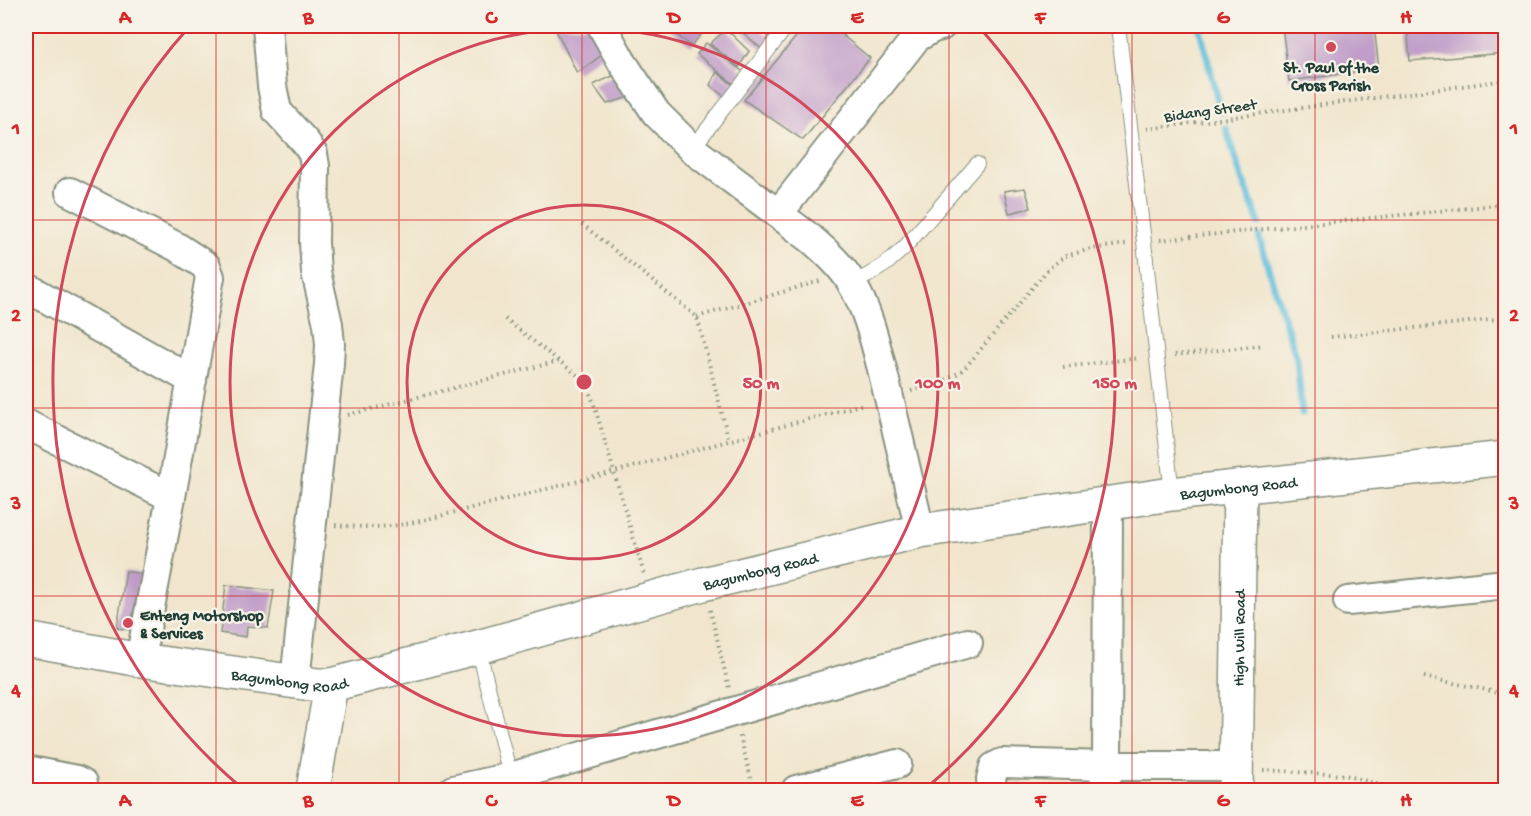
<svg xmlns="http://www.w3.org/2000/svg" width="1531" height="816" viewBox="0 0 1531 816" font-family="'Gochi Hand',sans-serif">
	<rect width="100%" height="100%" fill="#f7f3e8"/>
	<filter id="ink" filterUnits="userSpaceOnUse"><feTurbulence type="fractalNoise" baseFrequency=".0167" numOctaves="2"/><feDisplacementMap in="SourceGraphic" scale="12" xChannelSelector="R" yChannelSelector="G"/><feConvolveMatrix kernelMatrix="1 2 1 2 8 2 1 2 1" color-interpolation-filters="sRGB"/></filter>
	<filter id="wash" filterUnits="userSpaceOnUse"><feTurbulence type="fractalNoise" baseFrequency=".008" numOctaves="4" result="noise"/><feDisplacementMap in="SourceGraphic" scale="24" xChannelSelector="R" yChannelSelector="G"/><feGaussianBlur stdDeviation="1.35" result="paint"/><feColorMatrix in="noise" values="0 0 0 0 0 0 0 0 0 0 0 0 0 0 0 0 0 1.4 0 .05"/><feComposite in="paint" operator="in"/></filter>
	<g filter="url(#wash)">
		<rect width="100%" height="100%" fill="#f1e6cd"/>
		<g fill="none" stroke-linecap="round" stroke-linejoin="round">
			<g stroke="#5dbedc" stroke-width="7">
				<polyline points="1199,26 1221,112"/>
				<polyline points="1226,128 1240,173 1259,223"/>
				<polyline points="1259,236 1273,284 1297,359 1302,413"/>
			</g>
		</g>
		<g id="blocks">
			<g fill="#bf9bc8">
				<polygon points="554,26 591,26 606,52 577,73"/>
				<polygon points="666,26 709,26 691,46"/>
				<polygon points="735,26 757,26 773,40 764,51"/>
				<polygon points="805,26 831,26 870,58 803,140 744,100"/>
				<polygon points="1282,26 1374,26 1379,69 1289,81"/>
				<polygon points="1407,26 1506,26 1506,53 1410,61"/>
				<polygon points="726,29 749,51 739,67 710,44"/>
				<polygon points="706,43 746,74 736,86 697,54"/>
				<polygon points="717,72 736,87 727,99 710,85"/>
				<polygon points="619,73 629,97 607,104 593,85"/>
				<polygon points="1025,188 1031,208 1009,213 1004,191"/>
				<polygon points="126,571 147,575 138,631 117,628"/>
				<polygon points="226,585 274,591 268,628 247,626 246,637 220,633"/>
			</g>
		</g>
	</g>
	<g filter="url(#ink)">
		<use href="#blocks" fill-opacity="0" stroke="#889280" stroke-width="1.5"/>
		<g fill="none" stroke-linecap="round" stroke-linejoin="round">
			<defs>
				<g id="service">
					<polyline points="1118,26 1144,242 1172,494"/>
					<polyline points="692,149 787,26"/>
					<polyline points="851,282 867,276 886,264 904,248 977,164"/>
					<polyline points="478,647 511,779"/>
				</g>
				<g id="minor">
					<polyline points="267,26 272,86 277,111 306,143 313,154 315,166 314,243 316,272 328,324 330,344 329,364 295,681"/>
					<path d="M 602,26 L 622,62 L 656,113 L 692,149 L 810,238 C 825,251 841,265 851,282 C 868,310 875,342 883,373 C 896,426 908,478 920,531"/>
					<polyline points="70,192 177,247 206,266 210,277 171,497 140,660"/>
					<polyline points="778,214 916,38 933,28 941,26"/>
					<polyline points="26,287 192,380"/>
					<polyline points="26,424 171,497"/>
					<polyline points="1348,601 1506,584"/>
					<polyline points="26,770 77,780 83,783 83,790"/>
					<polyline points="453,790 511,777 968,643"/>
					<polyline points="796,790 897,764"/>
					<polyline points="992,790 991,779 994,767 1002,763 1107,766 1237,766"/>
					<polyline points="1105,790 1107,766 1108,504"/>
				</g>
				<g id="tertiary">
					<path id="s1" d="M 26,639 L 140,660 L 318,685 L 331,685 L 478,647 L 703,584 L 920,531 L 1172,494 L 1506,458"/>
					<polyline points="313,790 331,685"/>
					<path id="s2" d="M 1236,790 L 1240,487"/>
				</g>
			</defs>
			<use href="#service" stroke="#889280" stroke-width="16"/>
			<use href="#minor" stroke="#889280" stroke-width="32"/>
			<use href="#tertiary" stroke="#889280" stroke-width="36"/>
			<g stroke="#889280" stroke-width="4" stroke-dasharray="1.5 4.5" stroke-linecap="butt">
				<polyline points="1147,129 1506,80"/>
				<polyline points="582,224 697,317 729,441"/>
				<polyline points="1160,240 1506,204"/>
				<polyline points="697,317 820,281"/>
				<polyline points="505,319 577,375 587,387 593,401 644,574"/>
				<polyline points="1331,337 1506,318"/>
				<polyline points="1175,355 1264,345"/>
				<polyline points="1063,367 1140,358"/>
				<path d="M 911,391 C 930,385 949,381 965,368 L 1049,268 L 1066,256 L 1091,249 L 1126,244"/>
				<polyline points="348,415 559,361"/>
				<path d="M 335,525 C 367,528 389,528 420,521 L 614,472 L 864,404"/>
				<polyline points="710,610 729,688"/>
				<polyline points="1424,677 1506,694"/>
				<polyline points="740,736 754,790"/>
				<polyline points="1263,770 1345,775 1398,790"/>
			</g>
			<use href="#service" stroke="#fff" stroke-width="14"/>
			<use href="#minor" stroke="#fff" stroke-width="28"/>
			<use href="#tertiary" stroke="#fff" stroke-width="33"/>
		</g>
	</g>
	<path fill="none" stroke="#d62828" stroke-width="1.5" stroke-opacity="0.55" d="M 216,26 L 216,790M 399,26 L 399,790M 582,26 L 582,790M 766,26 L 766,790M 949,26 L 949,790M 1132,26 L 1132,790M 1315,26 L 1315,790M 26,220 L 1506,220M 26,408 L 1506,408M 26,596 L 1506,596"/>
	<g fill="none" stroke="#d1495b" stroke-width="3">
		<circle cx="584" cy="382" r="177"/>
		<circle cx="584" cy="382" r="354"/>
		<path d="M243 789A531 531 0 0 1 189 27M979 27A531 531 0 0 1 925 789"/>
	</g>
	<g fill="#d1495b" stroke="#f7f3e8" stroke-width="2">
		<circle cx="1331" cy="47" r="6"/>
		<circle cx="128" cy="623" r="6"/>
	</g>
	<g text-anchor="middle" stroke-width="4.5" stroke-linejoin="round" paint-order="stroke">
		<g font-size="16" font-weight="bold" fill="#1f3d34" stroke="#f7f3e8">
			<text x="1331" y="72">St. Paul of the<tspan x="1331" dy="18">Cross Parish</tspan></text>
			<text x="140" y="620" text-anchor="start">Enteng Motorshop<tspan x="140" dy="18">&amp; Services</tspan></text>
		</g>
		<g font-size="16" fill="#1f3d34" stroke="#f7f3e8">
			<text transform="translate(1210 109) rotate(-8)" y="6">Bidang Street</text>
			<text dy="6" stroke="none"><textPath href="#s1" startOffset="1239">Bagumbong Road</textPath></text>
			<text dy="6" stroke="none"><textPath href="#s1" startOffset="753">Bagumbong Road</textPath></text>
			<text dy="6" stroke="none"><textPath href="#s2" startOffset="152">High Will Road</textPath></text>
			<text dy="6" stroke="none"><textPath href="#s1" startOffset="267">Bagumbong Road</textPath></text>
		</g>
	</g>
	<circle cx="584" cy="382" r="9" fill="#d1495b" stroke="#f7f3e8" stroke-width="3"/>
	<g font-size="18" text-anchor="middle" font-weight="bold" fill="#d1495b" stroke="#f7f3e8" stroke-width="4.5" stroke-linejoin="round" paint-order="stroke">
		<text x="761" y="388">50 m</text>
		<text x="938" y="388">100 m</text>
		<text x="1115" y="388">150 m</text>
	</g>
	<rect width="1531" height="816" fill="none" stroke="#f7f3e8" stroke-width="66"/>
	<rect x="33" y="33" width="1465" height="750" fill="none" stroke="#d62828" stroke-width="2"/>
	<g font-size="20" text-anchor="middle" font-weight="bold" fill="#d62828">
		<text x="125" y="23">A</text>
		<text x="308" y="23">B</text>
		<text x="491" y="23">C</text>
		<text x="674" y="23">D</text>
		<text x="857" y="23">E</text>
		<text x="1040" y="23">F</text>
		<text x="1223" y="23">G</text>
		<text x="1406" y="23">H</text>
		<text x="16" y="134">1</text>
		<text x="1514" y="134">1</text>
		<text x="16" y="321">2</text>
		<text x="1514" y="321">2</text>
		<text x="16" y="509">3</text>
		<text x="1514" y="509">3</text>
		<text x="16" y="696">4</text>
		<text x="1514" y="696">4</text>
		<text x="125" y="806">A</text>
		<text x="308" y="806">B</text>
		<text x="491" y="806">C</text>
		<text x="674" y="806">D</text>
		<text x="857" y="806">E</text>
		<text x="1040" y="806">F</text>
		<text x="1223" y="806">G</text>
		<text x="1406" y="806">H</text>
	</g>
</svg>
